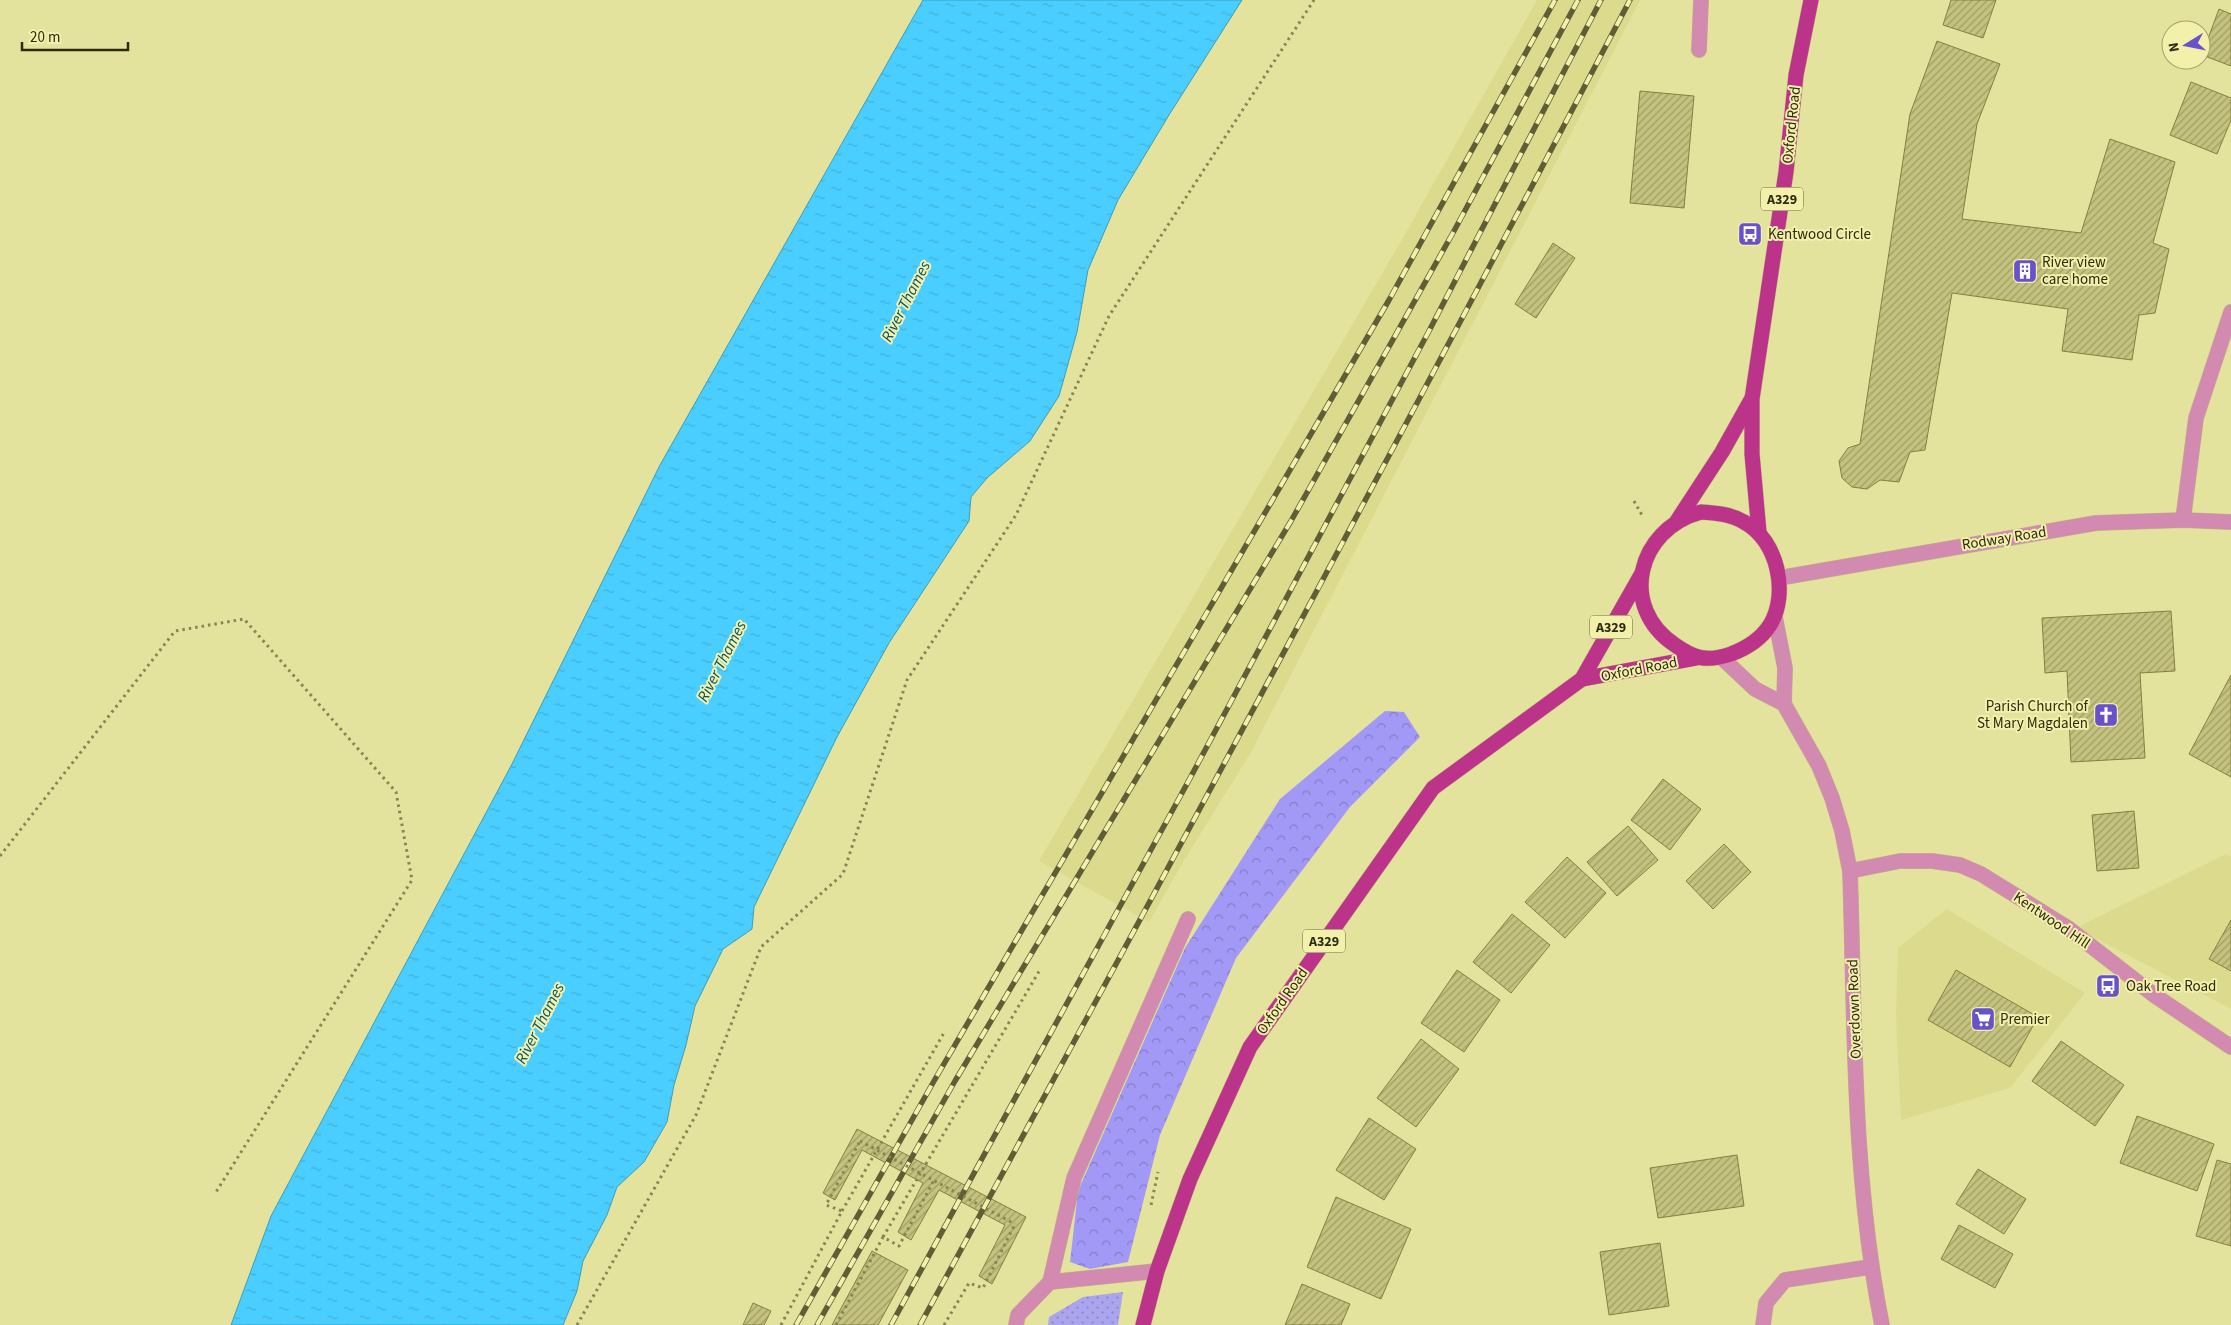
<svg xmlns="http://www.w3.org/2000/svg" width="2231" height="1325" viewBox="0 0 2231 1325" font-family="'Source Sans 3',sans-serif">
	<defs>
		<pattern id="grass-dots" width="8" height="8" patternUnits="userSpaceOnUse" patternTransform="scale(1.25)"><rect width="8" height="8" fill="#aba5ef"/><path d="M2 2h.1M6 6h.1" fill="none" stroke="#8b87c0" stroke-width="1.8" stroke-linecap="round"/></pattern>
		<pattern id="forest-crowns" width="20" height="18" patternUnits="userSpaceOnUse" patternTransform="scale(1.25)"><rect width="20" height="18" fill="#a299f6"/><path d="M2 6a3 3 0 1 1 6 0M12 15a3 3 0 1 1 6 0" fill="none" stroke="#847dc6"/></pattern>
		<pattern id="water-ripples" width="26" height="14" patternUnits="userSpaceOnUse" patternTransform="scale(1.25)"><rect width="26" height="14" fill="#49ceff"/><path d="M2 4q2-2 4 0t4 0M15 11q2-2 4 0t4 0" fill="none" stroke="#40b1d9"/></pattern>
		<pattern id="building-hatch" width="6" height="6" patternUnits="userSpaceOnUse" patternTransform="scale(1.25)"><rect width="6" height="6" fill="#c4c27e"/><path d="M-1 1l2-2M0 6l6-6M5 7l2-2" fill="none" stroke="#9f9e66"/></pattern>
	</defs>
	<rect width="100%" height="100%" fill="#e4e39e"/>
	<g fill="#dcda8c">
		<polygon points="1537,0 1640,0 1250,754 1183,862 1149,922 1039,861 1400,243"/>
		<polygon points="2226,854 2231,857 2231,1009 2076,928"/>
		<polygon points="1947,909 2085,993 2010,1088 1901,1120 1896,1015 1898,948"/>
	</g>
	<polygon fill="url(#grass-dots)" points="1123,1292 1118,1325 1048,1325 1049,1317 1083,1297"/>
	<polygon fill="url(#forest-crowns)" points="1385,711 1404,712 1420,737 1350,807 1236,958 1160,1135 1128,1262 1090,1269 1070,1262 1078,1191 1185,948 1280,799"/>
	<polygon fill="url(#water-ripples)" stroke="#409db7" points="923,0 1242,0 1169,115 1118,200 1088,270 1077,332 1059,396 1030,441 987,478 971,497 969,521 889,643 837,737 754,907 752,929 723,949 695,1006 686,1045 674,1085 667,1122 644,1162 617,1187 607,1215 583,1261 577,1291 563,1325 231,1325 271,1216 512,764 660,465"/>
	<g fill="url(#building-hatch)" stroke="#84813f">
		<polygon points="1951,0 1996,0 1983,38 1943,25"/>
		<polygon points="2219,9 2231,14 2231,66 2202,55"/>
		<polygon points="1937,41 2000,64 1977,124 1962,219 2081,233 2110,139 2175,162 2153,243 2169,249 2155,313 2139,315 2132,360 2062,351 2068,309 1952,293 1925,450 1910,452 1899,482 1880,480 1867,489 1852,487 1842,478 1839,461 1848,448 1860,444 1910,114"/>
		<polygon points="2191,82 2231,98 2231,120 2217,154 2170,135"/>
		<polygon points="1640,91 1694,96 1684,208 1630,203"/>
		<polygon points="1553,243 1575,258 1536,318 1515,304"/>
		<polygon points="2171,611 2175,671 2140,673 2145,758 2071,762 2067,671 2045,673 2042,618"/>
		<polygon points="2231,675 2231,777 2189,754"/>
		<polygon points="1663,779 1701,809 1670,850 1631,820"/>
		<polygon points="2134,811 2139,868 2097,871 2092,815"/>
		<polygon points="1628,826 1658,860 1617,896 1587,862"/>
		<polygon points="1724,844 1751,872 1713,909 1686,881"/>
		<polygon points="1567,857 1606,893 1565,938 1525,902"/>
		<polygon points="1512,914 1550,945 1511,993 1473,962"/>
		<polygon points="2231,920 2231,971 2209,959"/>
		<polygon points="1457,970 1500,1000 1464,1052 1421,1023"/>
		<polygon points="1956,970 2038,1017 2010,1067 1928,1020"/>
		<polygon points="1421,1039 1459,1069 1416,1127 1377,1098"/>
		<polygon points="2061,1041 2124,1085 2095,1126 2032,1081"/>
		<polygon points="2137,1116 2214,1144 2197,1191 2120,1163"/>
		<polygon points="1369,1118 1416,1149 1384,1200 1336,1170"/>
		<polygon points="857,1129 1026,1217 992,1284 979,1276 1005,1225 939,1190 911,1240 898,1232 923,1183 862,1150 835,1200 823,1193"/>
		<polygon points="1737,1155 1744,1206 1658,1218 1650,1168"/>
		<polygon points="2217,1160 2231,1164 2231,1246 2196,1236"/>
		<polygon points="1978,1169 2026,1199 2004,1234 1956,1204"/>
		<polygon points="1336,1197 1411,1229 1381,1299 1307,1267"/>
		<polygon points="1959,1225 2013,1254 1995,1288 1941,1259"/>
		<polygon points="1660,1243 1669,1306 1609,1315 1600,1252"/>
		<polygon points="872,1251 908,1270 878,1325 832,1325"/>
		<polygon points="1302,1284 1350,1304 1341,1325 1285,1325"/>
		<polygon points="753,1303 771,1311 764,1325 743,1325"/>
	</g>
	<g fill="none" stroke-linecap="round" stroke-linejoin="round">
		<defs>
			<g id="minor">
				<polyline points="1699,50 1701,0"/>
				<polyline points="2183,520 2196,418 2231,312"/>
				<polyline points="1779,578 2096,523 2183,520 2231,522"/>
				<polyline points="1775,617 1785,668 1784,704"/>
				<path d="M 1721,657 L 1755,689 L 1784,704 L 1819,766 L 1832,798 L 1842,831 L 1850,871 C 1855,1023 1852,1176 1882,1325"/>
				<polyline points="1850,871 1900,861 1932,861 1960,865 1981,874 2068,928 2154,995 2231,1047"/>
				<polyline points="1050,1282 1157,1271"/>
				<polyline points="1016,1325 1018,1315 1050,1282 1074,1178 1188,919"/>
				<polyline points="1763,1325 1766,1303 1785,1280 1870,1267"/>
			</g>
			<g id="major">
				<path d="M 1701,512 C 1716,513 1731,514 1744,522 C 1778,540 1789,594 1770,625 C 1761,639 1747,648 1731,654 C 1707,662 1695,659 1675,645 C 1618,607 1637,529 1701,512 Z"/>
				<polyline points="1677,521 1722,452 1751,400"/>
				<polyline points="1759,532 1752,454 1752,399 1786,172 1796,75 1811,0"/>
				<polyline points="1582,679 1696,658"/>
				<polyline points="1143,1325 1157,1271 1190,1179 1250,1047 1433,788 1582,679 1641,575"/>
			</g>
		</defs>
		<use href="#minor" stroke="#bfbe81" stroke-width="16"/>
		<use href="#major" stroke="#bfbe81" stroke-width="16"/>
		<g stroke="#868555" stroke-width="3" stroke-dasharray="2.5 4" stroke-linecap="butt">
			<polyline points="1634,501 1643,517"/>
			<polyline points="0,856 175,631 244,619 396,792 412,880 216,1192"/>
			<polyline points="1151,1205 1158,1172"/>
			<polyline points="842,1211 945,1031"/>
			<polyline points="883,1237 1041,968"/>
			<polyline points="577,1325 696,1115 761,947 843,874 907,680 1016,515 1109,316 1314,0"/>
			<polyline points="781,1325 842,1211 826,1205 860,1141"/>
			<polyline points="836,1325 883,1237 899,1246 934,1180"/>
			<polyline points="944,1325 969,1283 983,1288 1015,1224"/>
		</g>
		<use href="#minor" stroke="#d38ab0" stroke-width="15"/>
		<use href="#major" stroke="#bc3489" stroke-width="15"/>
		<defs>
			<g id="rail">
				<polyline points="796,1325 934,1081 1389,300 1555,0"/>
				<polyline points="817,1325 955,1081 1291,521 1454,231 1578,0"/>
				<polyline points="891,1325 1188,782 1429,331 1601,0"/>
				<path d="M 920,1325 C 1160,885 1397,444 1630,0"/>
			</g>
		</defs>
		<use href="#rail" stroke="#5f5e37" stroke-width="5.5"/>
		<use href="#rail" stroke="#f2f0aa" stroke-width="4" stroke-dasharray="11" stroke-linecap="butt"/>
		<polyline stroke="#868555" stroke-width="3" stroke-dasharray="2.5 4" stroke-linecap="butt" points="860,1141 1015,1224"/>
	</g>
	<defs>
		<symbol id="bus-square" viewBox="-11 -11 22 22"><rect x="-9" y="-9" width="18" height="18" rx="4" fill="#6852cb" stroke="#f2f0aa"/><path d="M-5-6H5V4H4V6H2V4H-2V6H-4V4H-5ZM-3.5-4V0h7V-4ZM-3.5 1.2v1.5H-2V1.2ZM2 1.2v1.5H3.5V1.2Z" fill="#fff"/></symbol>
		<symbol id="building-square" viewBox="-11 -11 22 22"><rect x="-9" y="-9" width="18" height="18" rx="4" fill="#6852cb" stroke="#f2f0aa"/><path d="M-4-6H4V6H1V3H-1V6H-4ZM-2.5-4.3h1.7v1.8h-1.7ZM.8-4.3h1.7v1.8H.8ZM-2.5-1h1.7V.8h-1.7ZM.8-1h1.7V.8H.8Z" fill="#fff"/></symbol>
		<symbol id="church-square" viewBox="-11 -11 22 22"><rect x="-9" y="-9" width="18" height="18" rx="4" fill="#6852cb" stroke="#f2f0aa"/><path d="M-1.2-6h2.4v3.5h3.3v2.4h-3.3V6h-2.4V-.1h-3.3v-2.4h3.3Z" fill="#fff"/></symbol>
		<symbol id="supermarket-square" viewBox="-11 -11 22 22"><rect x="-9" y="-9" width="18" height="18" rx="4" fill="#6852cb" stroke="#f2f0aa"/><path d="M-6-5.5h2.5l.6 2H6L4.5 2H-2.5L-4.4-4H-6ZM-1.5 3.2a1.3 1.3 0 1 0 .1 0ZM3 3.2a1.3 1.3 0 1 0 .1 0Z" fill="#fff"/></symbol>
	</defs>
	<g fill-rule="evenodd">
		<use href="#bus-square" x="1736" y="220" width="28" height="28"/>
		<use href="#building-square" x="2011" y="257" width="28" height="28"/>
		<use href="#church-square" x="2092" y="701" width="28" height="28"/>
		<use href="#bus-square" x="2094" y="972" width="28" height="28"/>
		<use href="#supermarket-square" x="1969" y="1005" width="28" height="28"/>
	</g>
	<g text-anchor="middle" stroke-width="4" stroke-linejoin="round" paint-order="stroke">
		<g fill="#f2f0aa" stroke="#67663e" stroke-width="1">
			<rect x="1761" y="187.5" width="42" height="23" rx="4"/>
			<rect x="1590" y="615.5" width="42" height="23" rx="4"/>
			<rect x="1303" y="929.5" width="42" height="23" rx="4"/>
		</g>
		<g font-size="14" font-weight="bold" fill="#2c2b0f">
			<text x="1782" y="204">A329</text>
			<text x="1611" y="632">A329</text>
			<text x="1324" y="946">A329</text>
		</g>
		<g font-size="15" fill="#2c2b0f" stroke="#f2f0aa">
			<text transform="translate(1791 125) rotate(-84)" y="5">Oxford Road</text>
			<text transform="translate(2004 538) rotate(-9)" y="5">Rodway Road</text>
			<text transform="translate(1639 669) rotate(-11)" y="5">Oxford Road</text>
			<text transform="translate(2052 920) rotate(34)" y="5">Kentwood Hill</text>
			<text transform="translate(1282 1001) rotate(-55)" y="5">Oxford Road</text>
			<text transform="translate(1854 1009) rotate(-92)" y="5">Overdown Road</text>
		</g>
		<g font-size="15" fill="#2c2b0f" stroke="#f2f0aa" text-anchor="start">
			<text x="1768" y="239">Kentwood Circle</text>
			<text x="2042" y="267">River view<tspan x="2042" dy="17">care home</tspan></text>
			<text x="2088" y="711" text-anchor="end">Parish Church of<tspan x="2088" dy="17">St Mary Magdalen</tspan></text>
			<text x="2126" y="991">Oak Tree Road</text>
			<text x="2000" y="1024">Premier</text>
		</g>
		<g font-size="16" font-style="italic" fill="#005068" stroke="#f2f0aa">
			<text transform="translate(905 301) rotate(-63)" y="6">River Thames</text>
			<text transform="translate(721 661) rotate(-63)" y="6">River Thames</text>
			<text transform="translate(539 1023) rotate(-63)" y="6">River Thames</text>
		</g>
	</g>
	<g transform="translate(2186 45) rotate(260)"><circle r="24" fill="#f2f0aa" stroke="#a3a16c"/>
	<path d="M0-4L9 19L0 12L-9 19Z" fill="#6852cb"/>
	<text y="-8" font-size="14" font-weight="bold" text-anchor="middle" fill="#2c2b0f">N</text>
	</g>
	<path d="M22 42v8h106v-8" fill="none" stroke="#2c2b0f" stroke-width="2.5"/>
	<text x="30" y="42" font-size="15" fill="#2c2b0f" stroke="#f2f0aa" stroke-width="4" paint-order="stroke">20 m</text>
</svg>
